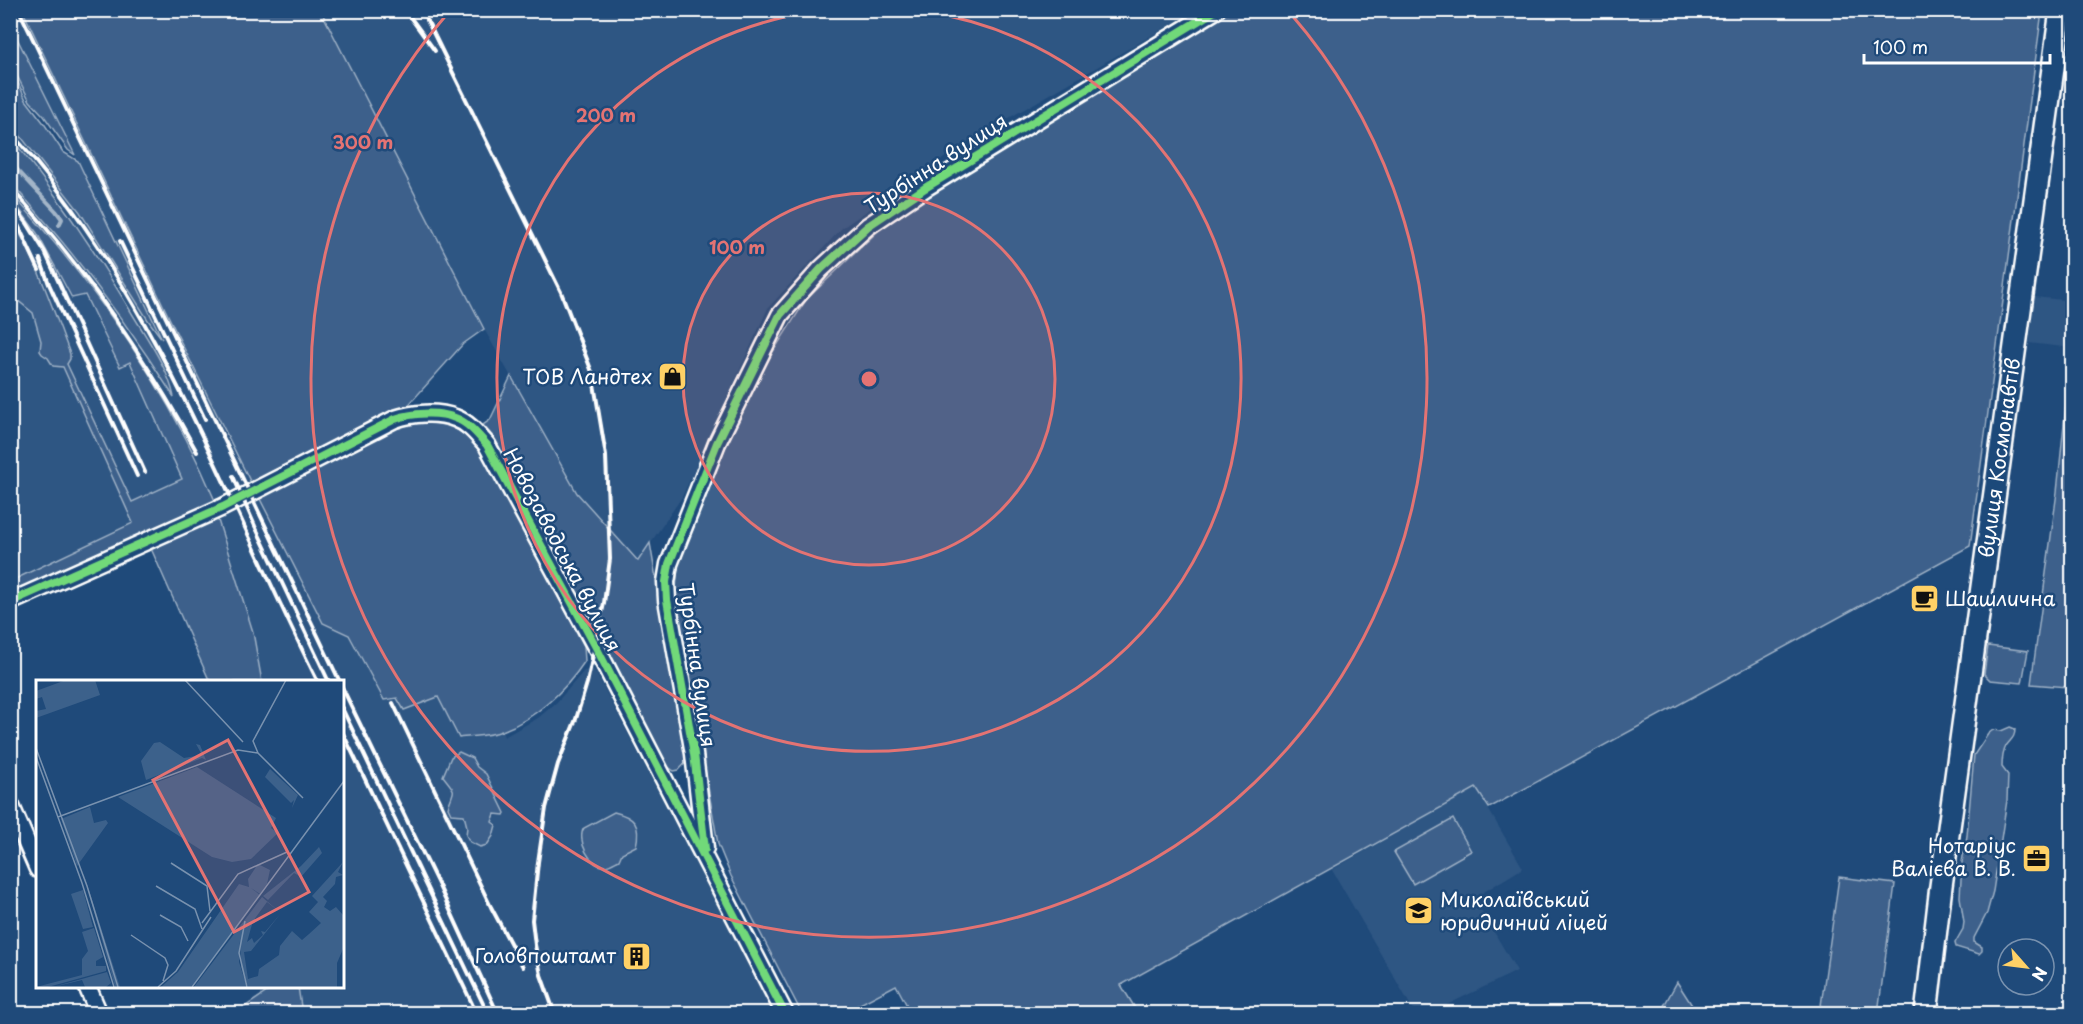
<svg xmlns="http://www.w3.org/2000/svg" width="2083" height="1024" viewBox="0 0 2083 1024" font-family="'Playpen Sans',sans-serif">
	<rect width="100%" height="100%" fill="#1f4a7a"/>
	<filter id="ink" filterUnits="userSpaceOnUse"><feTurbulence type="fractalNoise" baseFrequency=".0167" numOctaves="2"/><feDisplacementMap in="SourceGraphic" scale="12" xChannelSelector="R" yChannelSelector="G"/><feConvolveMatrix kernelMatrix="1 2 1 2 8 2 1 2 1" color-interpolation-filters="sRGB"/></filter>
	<g filter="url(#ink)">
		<g fill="#2e5683">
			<polygon points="11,11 23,11 176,332 253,487 216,503 200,466 148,370 76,269 11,192 11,183 70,249 141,345 173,395 171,384 148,339 109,274 45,180 11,138 11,124 80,212 148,320 160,335 78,161 51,112 11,26"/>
			<polygon points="321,11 1194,11 969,141 842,228 768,308 682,497 638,561 577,493 484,329"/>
			<polygon points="11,198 37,233 55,264 85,295 120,367 129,361 182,480 132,502 43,312 17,228 11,218"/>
			<polygon points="10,251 133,523 11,581 10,581"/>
			<polygon points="2035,297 2072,301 2072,348 2029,343"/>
			<polygon points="259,497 323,623 349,635 384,700 397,698 404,710 438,697 486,734 502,731 504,737 538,718 557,702 584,671 593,669 595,671 774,1013 302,1013 298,987 342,986 342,682 262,682 253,632 217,517"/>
			<polygon points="1476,788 1523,868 1474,898 1517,971 1430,1013 1415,1013 1332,870"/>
		</g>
		<g fill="#3c618b" stroke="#9eb0c5" stroke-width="1.5">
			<polygon points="23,11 321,11 484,329 463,344 404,410 253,487 176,332"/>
			<polygon points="1231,11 2042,11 1970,546 1489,808 1476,788 1121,985 1135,1008 1125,1013 911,1013 896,985 843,1013 802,1014 731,876 718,844 675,600 678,566 726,446 760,372 806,300 878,231 927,192"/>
			<polygon points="11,26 75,155 68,150 44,116 30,101 11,64"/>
			<polygon points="11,67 26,100 43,122 63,152 78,161 162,339 148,320 80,212 11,124"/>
			<path d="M 11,138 C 57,194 96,253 133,315 C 148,340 168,368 174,397 C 125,320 72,249 11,183 Z"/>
			<path d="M 10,192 C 94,284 168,388 216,503 L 11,593 L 11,581 L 133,523 L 63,367 L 53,366 L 48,358 L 42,354 L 40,351 L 41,341 L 33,313 L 16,299 L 11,284 L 11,218 C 37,260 52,307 70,354 L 70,359 L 67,364 L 132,502 L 182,479 L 130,362 L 120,367 L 85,295 L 72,298 L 37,233 L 11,198 Z"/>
			<polygon points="2072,346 2072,685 2068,687 2031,684 2057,492"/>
			<polygon points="511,376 577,493 638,561 650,543 687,761 679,770 674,771 667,766 495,439 483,425 490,420"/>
			<path d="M 419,422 C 448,423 461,428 481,450 L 584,646 L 585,661 C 565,691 535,719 502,731 C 489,736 473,736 459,738 L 438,697 L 404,710 L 397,698 L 384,700 L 349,635 L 323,623 L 259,497 L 399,424 Z"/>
			<polygon points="217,517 253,632 262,682 210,682 149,544"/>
			<polygon points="1988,646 2028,651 2022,683 1990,680 1984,674"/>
			<path d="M 2010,727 L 2015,729 C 2015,738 2011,739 2006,746 C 2003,752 2002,760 2002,767 L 2008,775 L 2007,800 L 1993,891 L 1987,913 L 1974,938 L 1974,942 L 1982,947 L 1982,951 L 1979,954 L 1956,947 L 1955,943 L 1963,929 L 1964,922 L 1960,897 L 1962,862 L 1967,836 L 1974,755 L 1988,734 L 1993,730 L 2001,731 Z"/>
			<path d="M 459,752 L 472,758 L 477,767 L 486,774 L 505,813 L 504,815 L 495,814 L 492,822 L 496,825 L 493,836 L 487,845 L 480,847 L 470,842 L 466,835 L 467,827 L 464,815 L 451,814 L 448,808 C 453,787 459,796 443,776 L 451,757 Z"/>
			<path d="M 614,812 C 635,817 641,825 636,846 L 622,853 L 619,860 C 615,862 609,866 605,866 C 590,868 576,839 584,828 Z"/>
			<polygon points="1453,819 1471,851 1413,884 1394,852"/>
			<polygon points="1839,877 1895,884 1878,1013 1820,1013"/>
			<polygon points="1677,982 1697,1013 1660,1013"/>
			<polygon points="274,987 298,987 302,1013 236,1013"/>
		</g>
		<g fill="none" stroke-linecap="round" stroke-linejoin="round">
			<polyline stroke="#a3b5c8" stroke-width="4" points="10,162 56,211 62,219 59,225"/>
			<defs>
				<g id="minor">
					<path d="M 10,602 L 223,507 L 395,419 C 412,413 438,411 455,418 C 469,423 478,435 487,445 L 596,647 L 785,1014"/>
					<polyline points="10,804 38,869"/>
					<polyline points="705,848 694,754 667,600 666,582 669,564 717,443 780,315 821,269 868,226 925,188 1216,10"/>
					<polyline points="87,986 99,1014"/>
				</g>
				<g id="major">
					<path id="s1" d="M 1926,1014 L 1941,886 L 2061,10"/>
				</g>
			</defs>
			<use href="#minor" stroke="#fff" stroke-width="21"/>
			<use href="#major" stroke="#fff" stroke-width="26"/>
			<use href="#minor" stroke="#1f4a7a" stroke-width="16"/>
			<use href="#major" stroke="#1f4a7a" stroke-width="21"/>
			<g stroke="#fff" stroke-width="4">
				<polyline points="19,10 340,682"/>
				<polyline points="405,10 435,51"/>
				<polyline points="422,10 561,292 592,372 606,456 610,559 604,603 587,683 576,719 558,764 546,808 538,862 532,920 535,945 541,975 555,1014"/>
				<path d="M 10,132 C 153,289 224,495 318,682"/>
				<path d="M 10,187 C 84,267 145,357 197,452"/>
				<polyline points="10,201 27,223 45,252 145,472"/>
				<polyline points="10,214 19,227 39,270"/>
				<polyline points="120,241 205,419"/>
				<polyline points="40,259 49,284 137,476"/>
				<polyline points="233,476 255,526 329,682"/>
				<polyline points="342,687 439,886 498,1014"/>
				<polyline points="393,703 491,907 523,967"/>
				<polyline points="342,708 488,1014"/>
				<polyline points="342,731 477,1014"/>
			</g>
			<defs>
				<g id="cycleway">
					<path d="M 10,602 L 223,507 L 395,419 C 412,413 438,411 455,418 C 469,423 478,435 487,445 L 596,647 L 785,1014"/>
					<polyline points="705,849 694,754 667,600 666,582 669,564 717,443 780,315 821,269 868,226 925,188 1216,10"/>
				</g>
			</defs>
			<use href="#cycleway" stroke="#1f4a7a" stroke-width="11"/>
			<use href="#cycleway" stroke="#71d979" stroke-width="8"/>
		</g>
	</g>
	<circle cx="869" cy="379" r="186" fill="#e47373" fill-opacity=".12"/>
	<g fill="none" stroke="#e47373" stroke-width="3">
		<circle cx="869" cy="379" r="186"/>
		<path d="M921 11A372 372 0 1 1 817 11"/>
		<path d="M1290 13A558 558 0 1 1 448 13"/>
	</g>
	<defs>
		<symbol id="shop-square" viewBox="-11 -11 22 22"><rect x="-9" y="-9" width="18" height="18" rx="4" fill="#ffd166" stroke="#1f4a7a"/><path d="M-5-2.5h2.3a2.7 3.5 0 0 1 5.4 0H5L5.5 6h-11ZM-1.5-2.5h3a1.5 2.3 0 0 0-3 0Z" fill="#111"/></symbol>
		<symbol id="cafe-square" viewBox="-11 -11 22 22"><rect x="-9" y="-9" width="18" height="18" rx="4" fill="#ffd166" stroke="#1f4a7a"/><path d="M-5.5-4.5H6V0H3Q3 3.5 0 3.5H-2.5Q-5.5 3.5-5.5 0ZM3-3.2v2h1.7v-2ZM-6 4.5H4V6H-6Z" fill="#111"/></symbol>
		<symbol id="office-square" viewBox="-11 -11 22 22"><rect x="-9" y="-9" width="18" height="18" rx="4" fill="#ffd166" stroke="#1f4a7a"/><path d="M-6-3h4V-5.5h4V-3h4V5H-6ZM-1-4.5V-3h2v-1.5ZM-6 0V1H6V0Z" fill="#111"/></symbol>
		<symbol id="school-square" viewBox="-11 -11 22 22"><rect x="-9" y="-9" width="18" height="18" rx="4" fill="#ffd166" stroke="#1f4a7a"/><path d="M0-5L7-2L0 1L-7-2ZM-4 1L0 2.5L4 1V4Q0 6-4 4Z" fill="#111"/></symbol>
		<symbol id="building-square" viewBox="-11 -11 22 22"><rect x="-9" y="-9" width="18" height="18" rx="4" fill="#ffd166" stroke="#1f4a7a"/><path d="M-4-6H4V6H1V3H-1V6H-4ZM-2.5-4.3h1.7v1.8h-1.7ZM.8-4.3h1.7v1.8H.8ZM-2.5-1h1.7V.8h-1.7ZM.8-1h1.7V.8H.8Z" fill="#111"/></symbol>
	</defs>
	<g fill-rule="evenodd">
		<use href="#shop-square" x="656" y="360" width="33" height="33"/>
		<use href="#cafe-square" x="1908" y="582" width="33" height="33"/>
		<use href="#office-square" x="2020" y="842" width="33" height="33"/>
		<use href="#school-square" x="1402" y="894" width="33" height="33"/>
		<use href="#building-square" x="620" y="940" width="33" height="33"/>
	</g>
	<g text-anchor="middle" stroke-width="5" stroke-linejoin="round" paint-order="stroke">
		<g font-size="20" fill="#fff" stroke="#1f4a7a">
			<text transform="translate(936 164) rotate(-33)" y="7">Турбінна вулиця</text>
			<text dy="7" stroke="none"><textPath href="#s1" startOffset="561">вулиця Космонавтів</textPath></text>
			<text transform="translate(562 550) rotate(62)" y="7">Новозаводська вулиця</text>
			<text transform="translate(697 665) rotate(82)" y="7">Турбінна вулиця</text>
		</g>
		<g font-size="20" fill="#fff" stroke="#1f4a7a" text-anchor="end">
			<text x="652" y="384">ТОВ Ландтех</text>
			<text x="1945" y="606" text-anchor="start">Шашлична</text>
			<text x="2016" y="853">Нотаріус<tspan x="2016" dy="23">Валієва В. В.</tspan></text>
			<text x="1440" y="907" text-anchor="start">Миколаївський<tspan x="1440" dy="23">юридичний ліцей</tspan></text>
			<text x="616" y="963">Головпоштамт</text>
		</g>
	</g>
	<g transform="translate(36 680)">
		<rect width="308" height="308" fill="#1f4a7a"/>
		<path d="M 30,0 L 59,0 L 64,15 L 0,38 L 0,31 L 10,29 L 6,17 L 0,19 L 0,11 ZM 124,62 L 148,78 L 166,75 L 160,64 L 164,65 L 170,80 L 166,78 L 110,100 L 105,81 L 118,63 ZM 161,87 L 240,138 L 235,148 L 242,153 L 215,179 L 196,182 L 176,177 L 82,117 ZM 234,89 L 262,115 L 256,128 L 258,120 L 255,123 L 229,97 ZM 54,127 L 58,143 L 70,140 L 72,143 L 41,186 L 25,139 ZM 283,167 L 286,173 L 265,197 L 258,193 L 232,220 L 227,216 L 265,186 ZM 307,182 L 302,192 L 307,195 L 300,197 L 299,204 L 287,217 L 291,221 L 288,227 L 294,231 L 300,227 L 307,235 L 307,269 L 301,283 L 301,307 L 212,307 L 205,287 L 204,260 L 203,282 L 211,307 L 158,307 L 226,217 L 245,233 L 215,271 L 208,272 L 212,299 L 222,296 L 223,289 L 243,275 L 244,266 L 256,251 L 266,260 L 273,254 L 285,243 L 273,232 L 282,222 L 276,216 ZM 231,222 L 245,233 L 229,252 L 225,251 L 227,255 L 218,263 L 216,258 L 211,262 L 217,241 ZM 222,184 L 234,190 L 231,204 L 224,214 L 215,208 L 224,215 L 155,307 L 125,307 L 142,292 L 203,204 L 213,207 L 212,199 ZM 47,192 L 53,210 L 84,307 L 79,307 ZM 47,210 L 57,247 L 47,249 L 35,214 ZM 58,248 L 67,277 L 60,281 L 60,286 L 70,286 L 70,291 L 12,307 L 0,307 L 46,295 L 46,279 L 52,271 L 46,252 ZM 71,292 L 75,303 L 70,307 L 49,307 L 46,300 L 17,307 Z" fill="#3c618b" fill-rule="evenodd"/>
		<path fill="none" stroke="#7992af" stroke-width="1.5" d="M 149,0 L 207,62M 250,0 L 217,61 L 222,73 L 267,118M 0,68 L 51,206 L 82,307M 0,77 L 46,203 L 78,307M 22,137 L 202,70 L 222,73M 135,183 L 171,206 L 174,231M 120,206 L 159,229 L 166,249M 124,235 L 145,247 L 152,261M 209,241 L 203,273 L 211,307M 166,243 L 202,194 L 251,172M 95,255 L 129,278 L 132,285 L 127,301M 122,307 L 140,291 L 175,237M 156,307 L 308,101"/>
		<path fill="#e47373" fill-opacity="0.15" stroke="#e47373" stroke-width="3" d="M 192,60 L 273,212 L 198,252 L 117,100 Z"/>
		<rect width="308" height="308" fill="none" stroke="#fff" stroke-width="3"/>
	</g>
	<circle cx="869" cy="379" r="9" fill="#e47373" stroke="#1f4a7a" stroke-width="3"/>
	<g font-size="18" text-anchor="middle" font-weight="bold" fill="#e47373" stroke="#1f4a7a" stroke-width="5" stroke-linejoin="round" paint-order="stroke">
		<text x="606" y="122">200 m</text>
		<text x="363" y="149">300 m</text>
		<text x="737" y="254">100 m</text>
	</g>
	<rect width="2083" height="1024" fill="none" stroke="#1f4a7a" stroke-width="36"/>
	<rect x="18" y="18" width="2047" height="988" fill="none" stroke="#fff" stroke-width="2" filter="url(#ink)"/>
	<g transform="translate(2026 967) rotate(118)"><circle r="28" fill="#1f4a7a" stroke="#7992af" stroke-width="1.5"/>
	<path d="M0-4.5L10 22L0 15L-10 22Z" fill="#ffd166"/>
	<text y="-9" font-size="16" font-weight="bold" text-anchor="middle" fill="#ffffff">N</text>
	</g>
	<path d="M1864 54v9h186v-9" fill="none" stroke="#ffffff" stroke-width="3"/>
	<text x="1873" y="54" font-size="18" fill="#ffffff" stroke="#1f4a7a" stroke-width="4.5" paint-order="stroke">100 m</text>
</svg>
